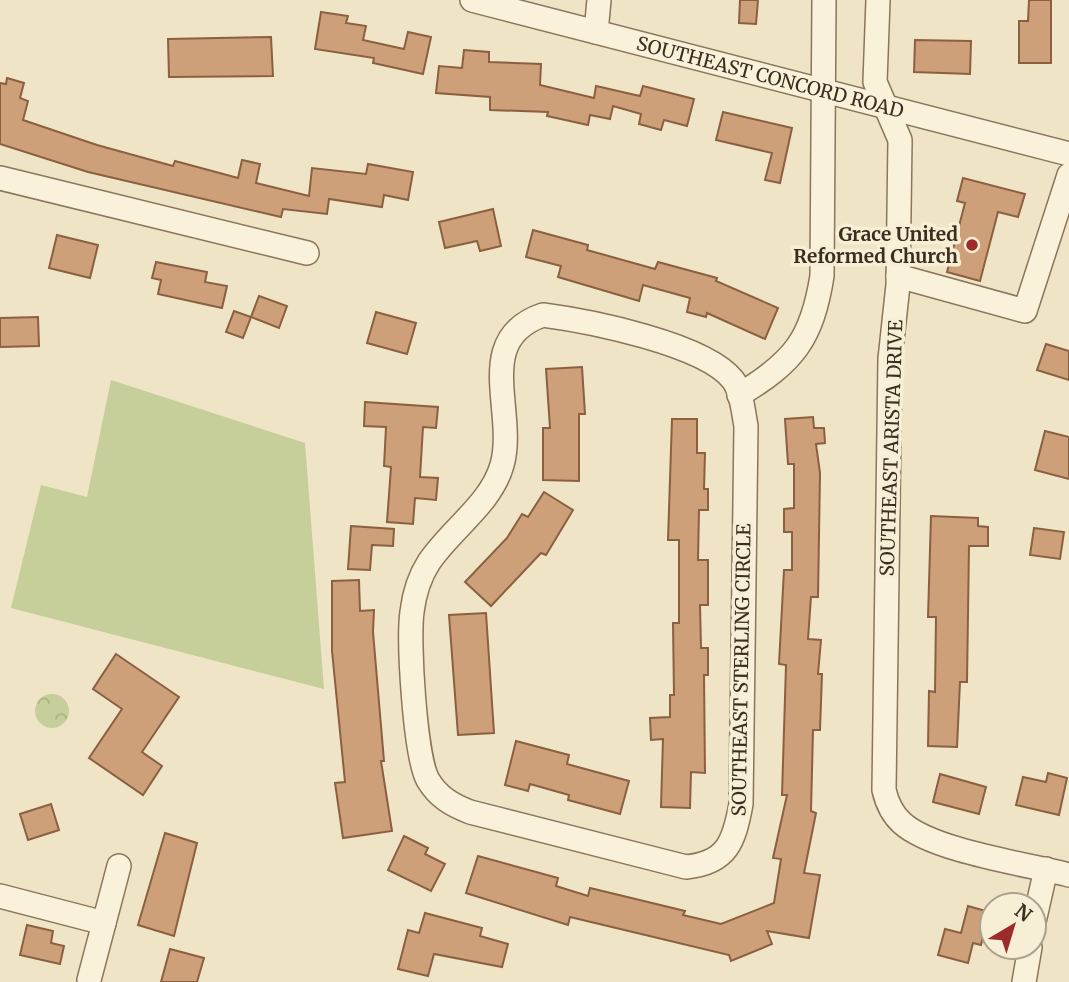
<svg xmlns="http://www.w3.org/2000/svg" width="1069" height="982" viewBox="0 0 1069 982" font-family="Merriweather,serif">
	<defs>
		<pattern id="forest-crowns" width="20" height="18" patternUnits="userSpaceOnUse" patternTransform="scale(1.75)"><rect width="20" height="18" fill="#c6ce99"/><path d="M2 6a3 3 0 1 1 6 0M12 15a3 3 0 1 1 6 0" fill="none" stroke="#abb183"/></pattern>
	</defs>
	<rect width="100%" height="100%" fill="#efe4c5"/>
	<polygon fill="#c6ce99" points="111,380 305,443 324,689 11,608 41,485 87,497"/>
	<circle fill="url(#forest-crowns)" cx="52" cy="711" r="17"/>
	<g fill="#cea07a" stroke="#8a6040" stroke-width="2">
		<polygon points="740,0 758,0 756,24 739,23"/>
		<polygon points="1029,0 1051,0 1051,63 1019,63 1019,21 1028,21"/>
		<polygon points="321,12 348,16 346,23 366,26 363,40 404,49 408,32 431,37 423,74 373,63 374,58 315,49"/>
		<polygon points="271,37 273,76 169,77 168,39"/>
		<polygon points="915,40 971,41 970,74 914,72"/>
		<polygon points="464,50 489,52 489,62 541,64 540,85 594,98 596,86 640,96 643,86 694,99 687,126 664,120 661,130 639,124 641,114 613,106 610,119 590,115 588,125 547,116 548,112 490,110 490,97 436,93 439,66 462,68"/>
		<polygon points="7,78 24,83 20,98 28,101 23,120 97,145 173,166 175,161 238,178 242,160 260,164 256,183 309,196 312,168 366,174 368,164 413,172 408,200 384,195 382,207 329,199 327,214 283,209 281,217 88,172 0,144 0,83 6,84"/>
		<polygon points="723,112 792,128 780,183 765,180 772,153 716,140"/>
		<polygon points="963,178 1025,194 1018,217 998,212 980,281 947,272 965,203 957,201"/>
		<polygon points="493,209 501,246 480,251 477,241 445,248 439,222"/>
		<polygon points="533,230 588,245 587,250 655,269 658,262 717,278 716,281 778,308 765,339 707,313 706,317 687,312 690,298 643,285 639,301 558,277 561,266 526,257"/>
		<polygon points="57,235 98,245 90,278 49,268"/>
		<polygon points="156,262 207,272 205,282 227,286 222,308 158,294 161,280 152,278"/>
		<polygon points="259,296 287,306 279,328 251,317"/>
		<polygon points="234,311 251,317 243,338 226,332"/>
		<polygon points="376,312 416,323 407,354 367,343"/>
		<polygon points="38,317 39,346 0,347 0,318"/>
		<polygon points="1046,344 1069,351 1069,380 1037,370"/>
		<polygon points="582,367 585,414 579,414 579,481 543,480 543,428 550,428 546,369"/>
		<polygon points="365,402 438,407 436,428 423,427 420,477 438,478 436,500 415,498 413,524 387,522 391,467 384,466 386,427 364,426"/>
		<polygon points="813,417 814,428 824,428 825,443 816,444 820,473 818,597 811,597 808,639 821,640 818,674 822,674 820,730 813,730 811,811 816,813 804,873 820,875 809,938 767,931 772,944 731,961 729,955 570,917 568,925 466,893 478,856 558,878 556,886 588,896 590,888 685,911 683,915 721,924 774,903 781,859 773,858 787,795 782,795 786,665 779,664 784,570 792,570 792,532 784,532 784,509 794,508 794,464 788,464 785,419"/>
		<polygon points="672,419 697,419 697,453 705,453 704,489 708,489 708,510 699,510 698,560 708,560 708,605 700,605 701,648 708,648 708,675 704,675 705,773 691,772 690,808 661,807 663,739 651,740 650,718 670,717 670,695 674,695 673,623 679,623 679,540 668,540"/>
		<polygon points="1045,431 1069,437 1069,479 1035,470"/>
		<polygon points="544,492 573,510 546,555 541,553 491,606 465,582 507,538 522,514 528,517"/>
		<polygon points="931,516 978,518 978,526 988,527 988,546 969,546 967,682 960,682 957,747 928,746 929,691 935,692 936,617 928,617"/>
		<polygon points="351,526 394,529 393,546 372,545 370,570 348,569"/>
		<polygon points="1034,528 1064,532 1060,559 1030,555"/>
		<polygon points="359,580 360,611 374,610 373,632 384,761 381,761 392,831 343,838 335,783 345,782 332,651 332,581"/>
		<polygon points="486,613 494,733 458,735 449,615"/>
		<polygon points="116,654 179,697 142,752 162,766 143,795 89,758 122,709 93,689"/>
		<polygon points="516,741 569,755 567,764 629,781 620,814 568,800 569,795 530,784 528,791 505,785"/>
		<polygon points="1048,773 1067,778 1059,815 1016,805 1023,777 1046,782"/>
		<polygon points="940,774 986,787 979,814 933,802"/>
		<polygon points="51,804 59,830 28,840 20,814"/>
		<polygon points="165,833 197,843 174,936 138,925"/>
		<polygon points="404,836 428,848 425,854 445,864 431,891 388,870"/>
		<polygon points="968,906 989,912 981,945 973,943 968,963 938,955 945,929 961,933"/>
		<polygon points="425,913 482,928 480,936 508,944 502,967 434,954 428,976 398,969 408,930 419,933"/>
		<polygon points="27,925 53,931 51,943 64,946 60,964 20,955"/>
		<polygon points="170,949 204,958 197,982 161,982"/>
	</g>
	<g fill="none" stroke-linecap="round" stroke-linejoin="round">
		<defs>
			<g id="minor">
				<path id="s1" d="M 472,0 L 1069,154"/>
				<path d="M 878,0 L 875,82 L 900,140 L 898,285 L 890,359 L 884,790 C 887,803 892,814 902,823 C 933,851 1026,864 1069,875"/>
				<polyline points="596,32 599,0"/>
				<polyline points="0,178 307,253"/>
				<polyline points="898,276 1025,311 1069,175"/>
				<path d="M 543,315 C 589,321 705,344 733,380 C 742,392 743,411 746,426 L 741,804 C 734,842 727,863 686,867 L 470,812 C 452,805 438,797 428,780 C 415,757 408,641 412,612 C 414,595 420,576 429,562 C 451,529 491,504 502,465 C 517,412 472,339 543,315 Z"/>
				<path d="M 739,395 C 794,362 812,339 822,276 L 824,0"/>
				<polyline points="0,896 104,923"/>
				<polyline points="1034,922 1046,869"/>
				<polyline points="89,980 119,866"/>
				<polyline points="1024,982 1030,947"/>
			</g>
		</defs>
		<use href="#minor" stroke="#8b765b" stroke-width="26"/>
		<use href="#minor" stroke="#f9f1d9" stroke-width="23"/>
	</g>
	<circle fill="#9b2c29" stroke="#f6eed5" stroke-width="2.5" cx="972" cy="245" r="7"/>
	<g text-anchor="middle" stroke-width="7" stroke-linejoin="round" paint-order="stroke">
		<g font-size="19" fill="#3b2d1f" stroke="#f6eed5">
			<text dy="7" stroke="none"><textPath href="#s1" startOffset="308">SOUTHEAST CONCORD ROAD</textPath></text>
			<text transform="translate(891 448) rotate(-88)" y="7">SOUTHEAST ARISTA DRIVE</text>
			<text transform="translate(741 670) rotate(-89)" y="7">SOUTHEAST STERLING CIRCLE</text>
		</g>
		<g font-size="19" font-weight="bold" fill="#3b2d1f" stroke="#f6eed5" text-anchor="end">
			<text x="958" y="241">Grace United<tspan x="958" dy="22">Reformed Church</tspan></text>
		</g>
	</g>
	<g transform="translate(1013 926) rotate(38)"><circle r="33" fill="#f6eed5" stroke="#aba18c" stroke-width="2"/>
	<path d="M0-5L12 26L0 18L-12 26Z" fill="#9b2c29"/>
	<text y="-10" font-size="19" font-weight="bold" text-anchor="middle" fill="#3b2d1f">N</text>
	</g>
</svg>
